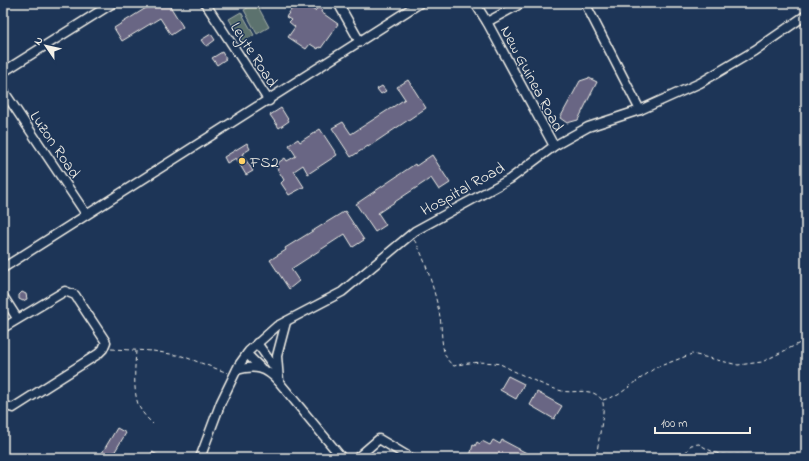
<svg xmlns="http://www.w3.org/2000/svg" width="809" height="461" viewBox="0 0 809 461" font-family="'Indie Flower',sans-serif">
	<rect width="100%" height="100%" fill="#1d3557"/>
	<filter id="ink" filterUnits="userSpaceOnUse"><feTurbulence type="fractalNoise" baseFrequency=".025" numOctaves="2"/><feDisplacementMap in="SourceGraphic" scale="8" xChannelSelector="R" yChannelSelector="G"/><feConvolveMatrix kernelMatrix="1 2 1 2 8 2 1 2 1" color-interpolation-filters="sRGB"/></filter>
	<g filter="url(#ink)">
		<g fill="#5c726e" stroke="#a8b2ab">
			<polygon points="256,3 269,27 257,34 244,10"/>
			<polygon points="241,12 254,35 242,42 229,19"/>
		</g>
		<g fill="#696684" stroke="#f4f1e8">
			<polygon points="154,3 168,3 183,27 171,35 160,18 122,41 114,28"/>
			<polygon points="296,3 304,3 315,11 318,7 322,10 321,12 338,24 321,48 319,47 318,49 310,44 306,49 288,37 295,27 289,22 291,20 286,17"/>
			<polygon points="211,34 215,40 207,46 204,44 201,40"/>
			<polygon points="222,52 226,59 217,65 212,58"/>
			<polygon points="589,78 597,82 578,120 567,123 560,118 580,81"/>
			<polygon points="408,80 426,108 368,147 368,146 351,157 332,128 343,122 351,134 405,99 397,87"/>
			<polygon points="382,86 386,91 381,94 377,89"/>
			<polygon points="281,108 289,121 279,128 270,115"/>
			<polygon points="320,129 337,155 308,174 303,165 294,171 304,187 289,195 281,183 284,180 275,165 285,158 287,161 296,156 289,145 298,139 300,142"/>
			<polygon points="247,143 250,149 242,154 253,171 246,175 236,158 227,163 224,157"/>
			<polygon points="432,155 450,183 439,190 431,178 378,213 386,225 375,232 356,204 415,164 416,166"/>
			<polygon points="345,211 364,240 353,247 345,234 291,269 299,281 289,289 270,260 286,250 285,248"/>
			<polygon points="22,292 26,294 27,299 23,301 19,299 19,295"/>
			<polygon points="508,376 524,384 516,399 500,390"/>
			<polygon points="537,392 562,406 554,419 530,405"/>
			<polygon points="117,428 126,433 111,458 99,458"/>
			<polygon points="493,440 500,444 502,440 536,458 473,458 470,456 473,445 475,446 477,442 480,444 482,441 490,445"/>
			<polygon points="152,452 163,458 149,458"/>
		</g>
		<g fill="none" stroke-linecap="round" stroke-linejoin="round">
			<defs>
				<g id="minor">
					<polyline points="205,3 269,101"/>
					<polyline points="338,3 360,42"/>
					<polyline points="475,3 487,22 554,146"/>
					<polyline points="585,3 640,110"/>
					<polyline points="487,22 522,3"/>
					<polyline points="3,72 113,3"/>
					<polyline points="3,90 86,214"/>
					<polyline points="3,268 420,3"/>
					<polyline points="3,296 17,318"/>
					<polyline points="3,328 65,291 75,295 106,342 103,349 98,354 13,408 3,405"/>
					<polyline points="257,343 277,371"/>
					<polyline points="247,354 260,367"/>
					<path d="M 237,370 C 255,365 266,367 279,382 L 342,458"/>
					<polyline points="279,381 277,356 286,322"/>
					<polyline points="200,458 221,402 239,365 249,351 277,326 342,292 415,231 510,179 554,146 588,127 640,110 700,83 754,51 806,15"/>
					<polyline points="357,458 379,439 411,458"/>
				</g>
			</defs>
			<use href="#minor" stroke="#f4f1e8" stroke-width="11"/>
			<g stroke="#f4f1e8" stroke-width="1" stroke-dasharray="4 3" stroke-linecap="butt">
				<path d="M 414,240 C 424,253 437,299 440,317 C 443,332 439,357 454,366 C 468,362 486,361 500,364 C 505,366 511,370 516,372 C 531,379 546,387 562,391 C 575,394 592,386 602,400 C 607,407 596,446 597,458"/>
				<polyline points="111,349 153,351 182,356 228,373"/>
				<path d="M 136,351 C 135,366 132,397 141,410 C 144,415 149,420 153,424"/>
				<polyline points="603,400 618,395 655,368 692,354 738,365 762,362 806,340"/>
				<path d="M 682,458 L 691,445 L 699,444 C 707,449 715,454 725,455 C 736,456 750,453 759,458"/>
			</g>
			<use href="#minor" stroke="#1d3557" stroke-width="8"/>
		</g>
	</g>
	<circle fill="#ffd166" stroke="#1d3557" stroke-width="1.5" cx="242" cy="161" r="4"/>
	<g text-anchor="middle" stroke-width="3" stroke-linejoin="round" paint-order="stroke">
		<g font-size="16" fill="#f4f1e8" stroke="#1d3557">
			<text transform="translate(255 54) rotate(57)" y="6">Leyte Road</text>
			<text transform="translate(533 78) rotate(62)" y="6">New Guinea Road</text>
			<text transform="translate(56 144) rotate(56)" y="6">Luzon Road</text>
			<text transform="translate(462 188) rotate(-29)" y="6">Hospital Road</text>
		</g>
		<g font-size="16" fill="#f4f1e8" stroke="#1d3557" text-anchor="start">
			<text x="250" y="167">FS2</text>
		</g>
	</g>
	<rect width="809" height="461" fill="none" stroke="#1d3557" stroke-width="16"/>
	<rect x="8" y="8" width="793" height="445" fill="none" stroke="#f4f1e8" stroke-width="1.5" filter="url(#ink)"/>
	<g transform="translate(46 46) rotate(304)" stroke="#1d3557" stroke-width="3" paint-order="stroke">
	<path d="M0-3L7 15L0 10L-7 15Z" fill="#f4f1e8"/>
	<text y="-6" font-size="11" font-weight="bold" text-anchor="middle" fill="#f4f1e8">N</text>
	</g>
	<path d="M655 427v6h95v-6" fill="none" stroke="#f4f1e8" stroke-width="2"/>
	<text x="661" y="427" font-size="12" fill="#f4f1e8" stroke="#1d3557" stroke-width="3" paint-order="stroke">100 m</text>
</svg>
